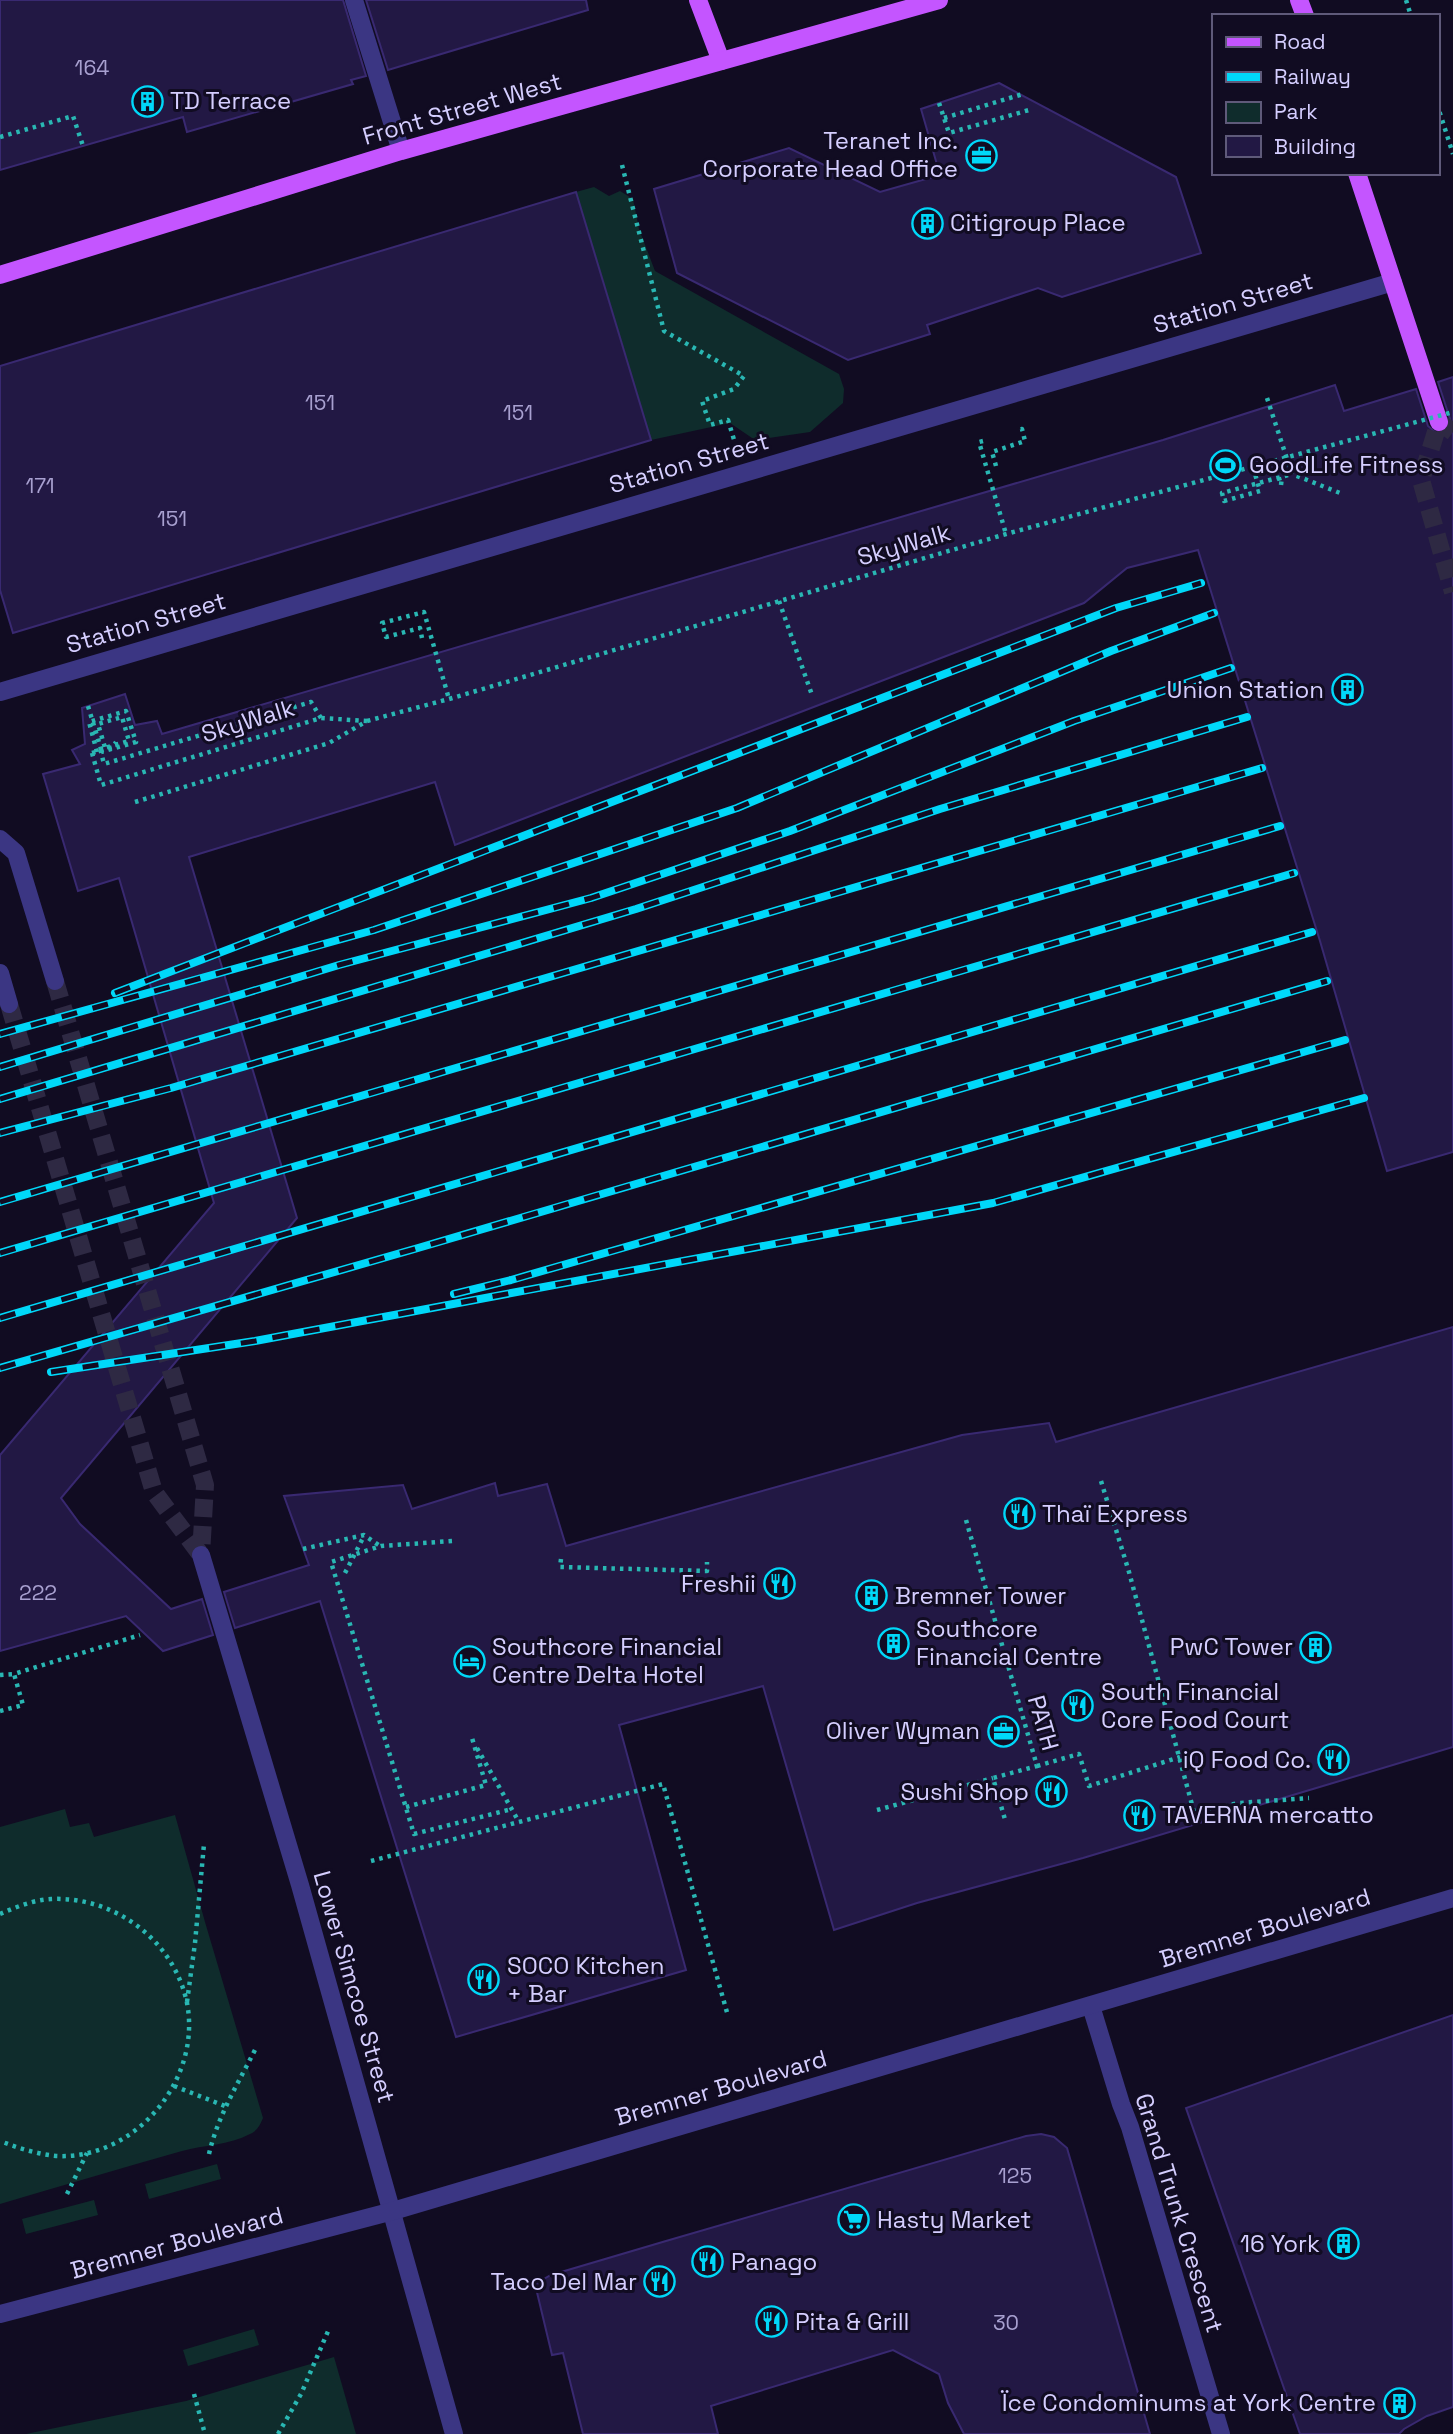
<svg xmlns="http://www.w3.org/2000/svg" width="1453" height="2434" viewBox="0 0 1453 2434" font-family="'Space Grotesk',sans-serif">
	<rect width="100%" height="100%" fill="#110c22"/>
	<g fill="#0f2c2c">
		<polygon points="594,187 609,196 620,191 633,199 639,229 655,271 839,374 844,389 843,403 810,432 755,440 730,423 651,440 576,192"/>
		<path d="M 65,1809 L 70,1827 L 89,1823 L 94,1837 L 175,1815 L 205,1922 L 263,2118 C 260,2125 257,2131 250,2134 C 229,2145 204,2145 182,2151 C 121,2168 61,2186 0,2204 L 0,1827 Z"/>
		<polygon points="217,2164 221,2179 149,2199 145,2184"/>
		<polygon points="94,2200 98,2215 26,2234 22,2219"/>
		<polygon points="254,2329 259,2345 188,2366 183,2350"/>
		<polygon points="334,2357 356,2434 26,2434 186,2401"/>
	</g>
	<g fill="#221844" stroke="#392971" stroke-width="2">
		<polygon points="0,0 343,0 366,76 351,80 353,84 187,132 183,117 0,170"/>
		<polygon points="366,0 586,0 588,10 388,70"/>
		<polygon points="999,83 1176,177 1201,253 1062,297 1038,288 927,325 930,334 848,360 677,273 654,189 789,148 880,192 940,175 921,109"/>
		<polygon points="576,192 651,440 13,633 0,590 0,366"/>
		<polygon points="1453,377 1453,1152 1387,1171 1320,941 1198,550 1127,568 1084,603 455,845 435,782 189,857 297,1218 61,1498 80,1524 171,1609 202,1599 213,1635 163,1651 126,1616 0,1651 0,1455 214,1203 119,878 78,891 43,774 80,764 72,750 85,744 82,708 125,694 135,725 157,721 162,734 1163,440 1335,385 1344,411 1416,389 1428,426 1436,433 1442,433 1448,429 1450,419 1438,382"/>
		<polygon points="1453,1327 1453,1747 1083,1858 917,1903 834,1930 763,1686 619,1725 686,1970 456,2037 320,1601 235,1628 224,1592 309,1565 284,1496 403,1485 412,1509 495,1483 498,1496 547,1484 566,1546 962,1435 1049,1423 1056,1442"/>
		<polygon points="1453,2015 1453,2407 1427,2416 1404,2429 1399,2434 1300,2434 1186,2108"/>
		<polygon points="1041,2134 1054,2137 1067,2148 1150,2434 964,2434 948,2403 939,2374 893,2350 711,2406 718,2434 583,2434 563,2353 552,2355 535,2284 551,2275 666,2241 1026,2136"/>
	</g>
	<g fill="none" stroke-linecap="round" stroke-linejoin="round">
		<g stroke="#2e2943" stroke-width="18" stroke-dasharray="18 9" stroke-linecap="butt">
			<polyline points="55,981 205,1485 201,1555"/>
			<polyline points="9,1004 154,1492 201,1555"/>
		</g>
		<polyline stroke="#2e2943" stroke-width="18" stroke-dasharray="18 9" stroke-linecap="butt" points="1453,432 1439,422 1421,480 1453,592"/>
		<g stroke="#29b7b3" stroke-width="4.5" stroke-dasharray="3.5 5" stroke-linecap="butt">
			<polyline points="1406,0 1411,16"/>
			<polyline points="939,103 949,133 1029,110"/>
			<polyline points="1437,104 1453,154"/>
			<polyline points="944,118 1023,94"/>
			<polyline points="0,137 73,116 83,146"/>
			<polyline points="622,165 664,331 744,376 734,389 702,401 710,425 728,420 735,443"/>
			<polyline points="1267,398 1292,474 1340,493"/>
			<polyline points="983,441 979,442 1006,534"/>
			<polyline points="996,466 992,452 1025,441 1022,429 1018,430"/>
			<polyline points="1281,485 1282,477"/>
			<polyline points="1260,491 1224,501 1222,493 1292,474"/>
			<polyline points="779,601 812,695"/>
			<polyline points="422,638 420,628 386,637 382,623 424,612 449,699"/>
			<polyline points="88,706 101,749 129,741 122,717 98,724 106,751"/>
			<polyline points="97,752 89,722 126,711 136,742 101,752 104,764 311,702 321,718"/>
			<polyline points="92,753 101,785 321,718 367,721"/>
			<polyline points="135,802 329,743 367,721"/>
			<polyline points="1101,1481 1129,1572 1194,1812 1239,1803 1309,1798"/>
			<polyline points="966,1520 1037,1766 993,1778 1006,1823"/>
			<polyline points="452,1541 381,1546 331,1562 414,1834 512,1809"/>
			<polyline points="303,1549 364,1535 380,1546"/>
			<polyline points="561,1559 560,1567 707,1571 707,1562"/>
			<polyline points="345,1573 364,1536"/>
			<polyline points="0,1675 14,1674"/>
			<polyline points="0,1711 23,1705 14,1674 140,1635"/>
			<polyline points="477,1748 519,1822"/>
			<polyline points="1037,1766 1079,1754 1089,1786 1180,1757"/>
			<polyline points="406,1807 486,1785 472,1738"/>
			<polyline points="877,1810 993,1778"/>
			<polyline points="371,1861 663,1784 728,2016"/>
			<path d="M 0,1914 C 16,1907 33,1900 51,1899 C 114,1896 174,1940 187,2003 C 202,2080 135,2160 56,2156 C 37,2154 18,2148 0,2141"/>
			<polyline points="187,2002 195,1943 204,1844"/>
			<polyline points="174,2086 225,2106"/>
			<path d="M 209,2154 C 218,2115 239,2082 257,2046"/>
			<polyline points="67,2194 87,2153"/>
			<polyline points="194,2394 205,2434"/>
			<polyline points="278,2434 301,2394 329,2329"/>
		</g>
		<polyline stroke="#3b3683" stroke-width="18" points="354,0 401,151"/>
		<g stroke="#3b3683" stroke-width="18">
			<polyline points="0,692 1393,282"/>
			<polyline points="1091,2006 1121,2104 1130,2127 1221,2434"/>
		</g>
		<g stroke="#3b3683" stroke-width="18">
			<polyline points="0,839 16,853 55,981"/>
			<polyline points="0,973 9,1004"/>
			<polyline points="201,1555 300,1885 454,2434"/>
			<polyline points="0,2314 393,2211 1453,1898"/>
		</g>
		<g stroke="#c455ff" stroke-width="18">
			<polyline points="698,0 721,61"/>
			<polyline points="1299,0 1305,16"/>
			<polyline points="1357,173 1439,422"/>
			<polyline points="0,275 401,151 939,0"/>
		</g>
		<defs>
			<g id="rail">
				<polyline points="115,993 1116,608 1201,583"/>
				<polyline points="0,1034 374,930 737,808 1111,651 1214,613"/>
				<polyline points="0,1067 339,965 591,898 790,831 1074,721 1231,668"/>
				<polyline points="0,1099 636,909 940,809 1247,717"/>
				<polyline points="0,1133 171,1088 1262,768"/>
				<polyline points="0,1202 1280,826"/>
				<polyline points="0,1253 1294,873"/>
				<polyline points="454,1294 511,1280 1345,1040"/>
				<polyline points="0,1318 1312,932"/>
				<polyline points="0,1368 418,1248 1327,981"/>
				<polyline points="51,1372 255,1341 993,1203 1364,1098"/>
			</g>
		</defs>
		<use href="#rail" stroke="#00d8f9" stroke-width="8"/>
		<use href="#rail" stroke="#110c22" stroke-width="5" stroke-dasharray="16" stroke-linecap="butt"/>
		<g stroke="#29b7b3" stroke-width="4.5" stroke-dasharray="3.5 5" stroke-linecap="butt">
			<polyline points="1274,461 1281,485"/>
			<polyline points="1253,467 1260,491"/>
			<polyline points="367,721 449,699 1006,534 1453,412"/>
			<polyline points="92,753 113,747 116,742"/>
		</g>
	</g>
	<defs>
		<symbol id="building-ring" viewBox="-11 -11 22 22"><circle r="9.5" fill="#110c22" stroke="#00d8f9" stroke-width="1.5"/><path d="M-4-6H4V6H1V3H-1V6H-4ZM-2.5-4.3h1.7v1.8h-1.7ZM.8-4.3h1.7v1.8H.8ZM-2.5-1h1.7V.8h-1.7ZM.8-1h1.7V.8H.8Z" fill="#00d8f9"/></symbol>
		<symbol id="office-ring" viewBox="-11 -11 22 22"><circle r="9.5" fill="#110c22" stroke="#00d8f9" stroke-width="1.5"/><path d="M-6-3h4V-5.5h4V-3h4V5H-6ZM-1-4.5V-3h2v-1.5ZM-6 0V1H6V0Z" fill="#00d8f9"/></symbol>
		<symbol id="stadium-ring" viewBox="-11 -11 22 22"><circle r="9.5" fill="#110c22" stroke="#00d8f9" stroke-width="1.5"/><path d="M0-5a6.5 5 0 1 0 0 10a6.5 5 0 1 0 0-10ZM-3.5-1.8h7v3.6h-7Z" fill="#00d8f9"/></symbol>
		<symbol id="restaurant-ring" viewBox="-11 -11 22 22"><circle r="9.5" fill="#110c22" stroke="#00d8f9" stroke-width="1.5"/><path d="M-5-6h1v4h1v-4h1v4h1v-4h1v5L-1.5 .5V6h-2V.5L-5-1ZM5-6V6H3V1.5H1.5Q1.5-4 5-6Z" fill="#00d8f9"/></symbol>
		<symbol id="hotel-ring" viewBox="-11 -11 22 22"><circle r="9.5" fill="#110c22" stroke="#00d8f9" stroke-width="1.5"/><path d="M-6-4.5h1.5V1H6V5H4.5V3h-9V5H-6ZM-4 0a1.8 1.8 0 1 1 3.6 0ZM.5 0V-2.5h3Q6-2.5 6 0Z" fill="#00d8f9"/></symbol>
		<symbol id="supermarket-ring" viewBox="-11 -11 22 22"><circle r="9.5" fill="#110c22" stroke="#00d8f9" stroke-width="1.5"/><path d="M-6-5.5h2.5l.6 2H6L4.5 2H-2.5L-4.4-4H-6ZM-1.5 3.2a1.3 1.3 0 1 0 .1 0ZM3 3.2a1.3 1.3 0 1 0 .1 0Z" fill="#00d8f9"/></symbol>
	</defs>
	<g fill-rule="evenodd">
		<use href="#building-ring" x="130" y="84" width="35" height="35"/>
		<use href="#office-ring" x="964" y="138" width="35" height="35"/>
		<use href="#building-ring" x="910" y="206" width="35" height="35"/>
		<use href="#stadium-ring" x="1208" y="448" width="35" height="35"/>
		<use href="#building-ring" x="1330" y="672" width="35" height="35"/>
		<use href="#restaurant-ring" x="1002" y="1496" width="35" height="35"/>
		<use href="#restaurant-ring" x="762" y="1566" width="35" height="35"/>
		<use href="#building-ring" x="854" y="1578" width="35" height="35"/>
		<use href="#building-ring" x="876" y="1626" width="35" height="35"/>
		<use href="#building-ring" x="1298" y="1630" width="35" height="35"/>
		<use href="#hotel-ring" x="452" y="1644" width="35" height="35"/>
		<use href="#restaurant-ring" x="1060" y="1688" width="35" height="35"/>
		<use href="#office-ring" x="986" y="1714" width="35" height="35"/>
		<use href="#restaurant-ring" x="1316" y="1742" width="35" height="35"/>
		<use href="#restaurant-ring" x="1034" y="1774" width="35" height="35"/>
		<use href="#restaurant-ring" x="1122" y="1798" width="35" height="35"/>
		<use href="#restaurant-ring" x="466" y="1962" width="35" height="35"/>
		<use href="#supermarket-ring" x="836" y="2202" width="35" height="35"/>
		<use href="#building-ring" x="1326" y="2226" width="35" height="35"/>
		<use href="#restaurant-ring" x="690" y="2244" width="35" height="35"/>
		<use href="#restaurant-ring" x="642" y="2264" width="35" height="35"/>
		<use href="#restaurant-ring" x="754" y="2304" width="35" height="35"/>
		<use href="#building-ring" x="1382" y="2386" width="35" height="35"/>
	</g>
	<g text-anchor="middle" stroke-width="6" stroke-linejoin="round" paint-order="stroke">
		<g font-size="21" fill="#a8a0d0">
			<text x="92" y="75">164</text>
			<text x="320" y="410">151</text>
			<text x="518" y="420">151</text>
			<text x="40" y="493">171</text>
			<text x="172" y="526">151</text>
			<text x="38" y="1600">222</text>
			<text x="1015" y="2183">125</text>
			<text x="1006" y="2330">30</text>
		</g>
		<g font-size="24" fill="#d5ceff" stroke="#110c22" text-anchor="start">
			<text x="170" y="109">TD Terrace</text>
			<text x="958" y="149" text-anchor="end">Teranet Inc.<tspan x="958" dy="28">Corporate Head Office</tspan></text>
			<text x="950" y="231">Citigroup Place</text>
			<text x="1249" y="473">GoodLife Fitness</text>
			<text x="1324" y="698" text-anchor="end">Union Station</text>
			<text x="1042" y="1522">Thaï Express</text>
			<text x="756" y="1592" text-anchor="end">Freshii</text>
			<text x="895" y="1604">Bremner Tower</text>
			<text x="916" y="1637">Southcore<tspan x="916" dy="28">Financial Centre</tspan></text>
			<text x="492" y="1655">Southcore Financial<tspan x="492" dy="28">Centre Delta Hotel</tspan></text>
			<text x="1293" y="1655" text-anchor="end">PwC Tower</text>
			<text x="1101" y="1700">South Financial<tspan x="1101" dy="28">Core Food Court</tspan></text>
			<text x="980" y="1739" text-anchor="end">Oliver Wyman</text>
			<text x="1311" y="1768" text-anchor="end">iQ Food Co.</text>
			<text x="1029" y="1800" text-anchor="end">Sushi Shop</text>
			<text x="1162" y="1823">TAVERNA mercatto</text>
			<text x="507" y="1974">SOCO Kitchen<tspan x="507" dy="28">+ Bar</tspan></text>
			<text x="877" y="2228">Hasty Market</text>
			<text x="1320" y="2252" text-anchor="end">16 York</text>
			<text x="731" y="2270">Panago</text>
			<text x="637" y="2290" text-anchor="end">Taco Del Mar</text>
			<text x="795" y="2330">Pita &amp; Grill</text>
			<text x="1376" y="2411" text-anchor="end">Ïce Condominums at York Centre</text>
		</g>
		<g font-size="24" fill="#d5ceff" stroke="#110c22">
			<text transform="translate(462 109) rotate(-16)" y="8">Front Street West</text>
			<text transform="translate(1233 303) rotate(-16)" y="8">Station Street</text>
			<text transform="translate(689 463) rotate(-16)" y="8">Station Street</text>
			<text transform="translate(904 545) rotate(-16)" y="8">SkyWalk</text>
			<text transform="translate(146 623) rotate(-16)" y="8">Station Street</text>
			<text transform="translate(248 721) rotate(-17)" y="8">SkyWalk</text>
			<text transform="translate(1043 1723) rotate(74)" y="8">PATH</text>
			<text transform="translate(1265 1928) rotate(-17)" y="8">Bremner Boulevard</text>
			<text transform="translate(354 1987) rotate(74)" y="8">Lower Simcoe Street</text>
			<text transform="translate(721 2088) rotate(-16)" y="8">Bremner Boulevard</text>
			<text transform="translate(1179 2213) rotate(73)" y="8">Grand Trunk Crescent</text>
			<text transform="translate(177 2243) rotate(-15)" y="8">Bremner Boulevard</text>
		</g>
	</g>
	<rect x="1212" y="14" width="228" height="161" fill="#110c22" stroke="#5f5a7a" stroke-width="2"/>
	<rect x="1226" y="37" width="35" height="10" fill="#c455ff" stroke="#5f5a7a" stroke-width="2"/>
	<text x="1274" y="49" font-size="21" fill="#d5ceff">Road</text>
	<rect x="1226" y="72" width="35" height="10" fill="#00d8f9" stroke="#5f5a7a" stroke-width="2"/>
	<text x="1274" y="84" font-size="21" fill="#d5ceff">Railway</text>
	<rect x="1226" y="102" width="35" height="21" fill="#0f2c2c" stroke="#5f5a7a" stroke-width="2"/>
	<text x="1274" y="119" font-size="21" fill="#d5ceff">Park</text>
	<rect x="1226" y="136" width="35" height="21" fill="#221844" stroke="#5f5a7a" stroke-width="2"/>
	<text x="1274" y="154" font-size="21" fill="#d5ceff">Building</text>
</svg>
